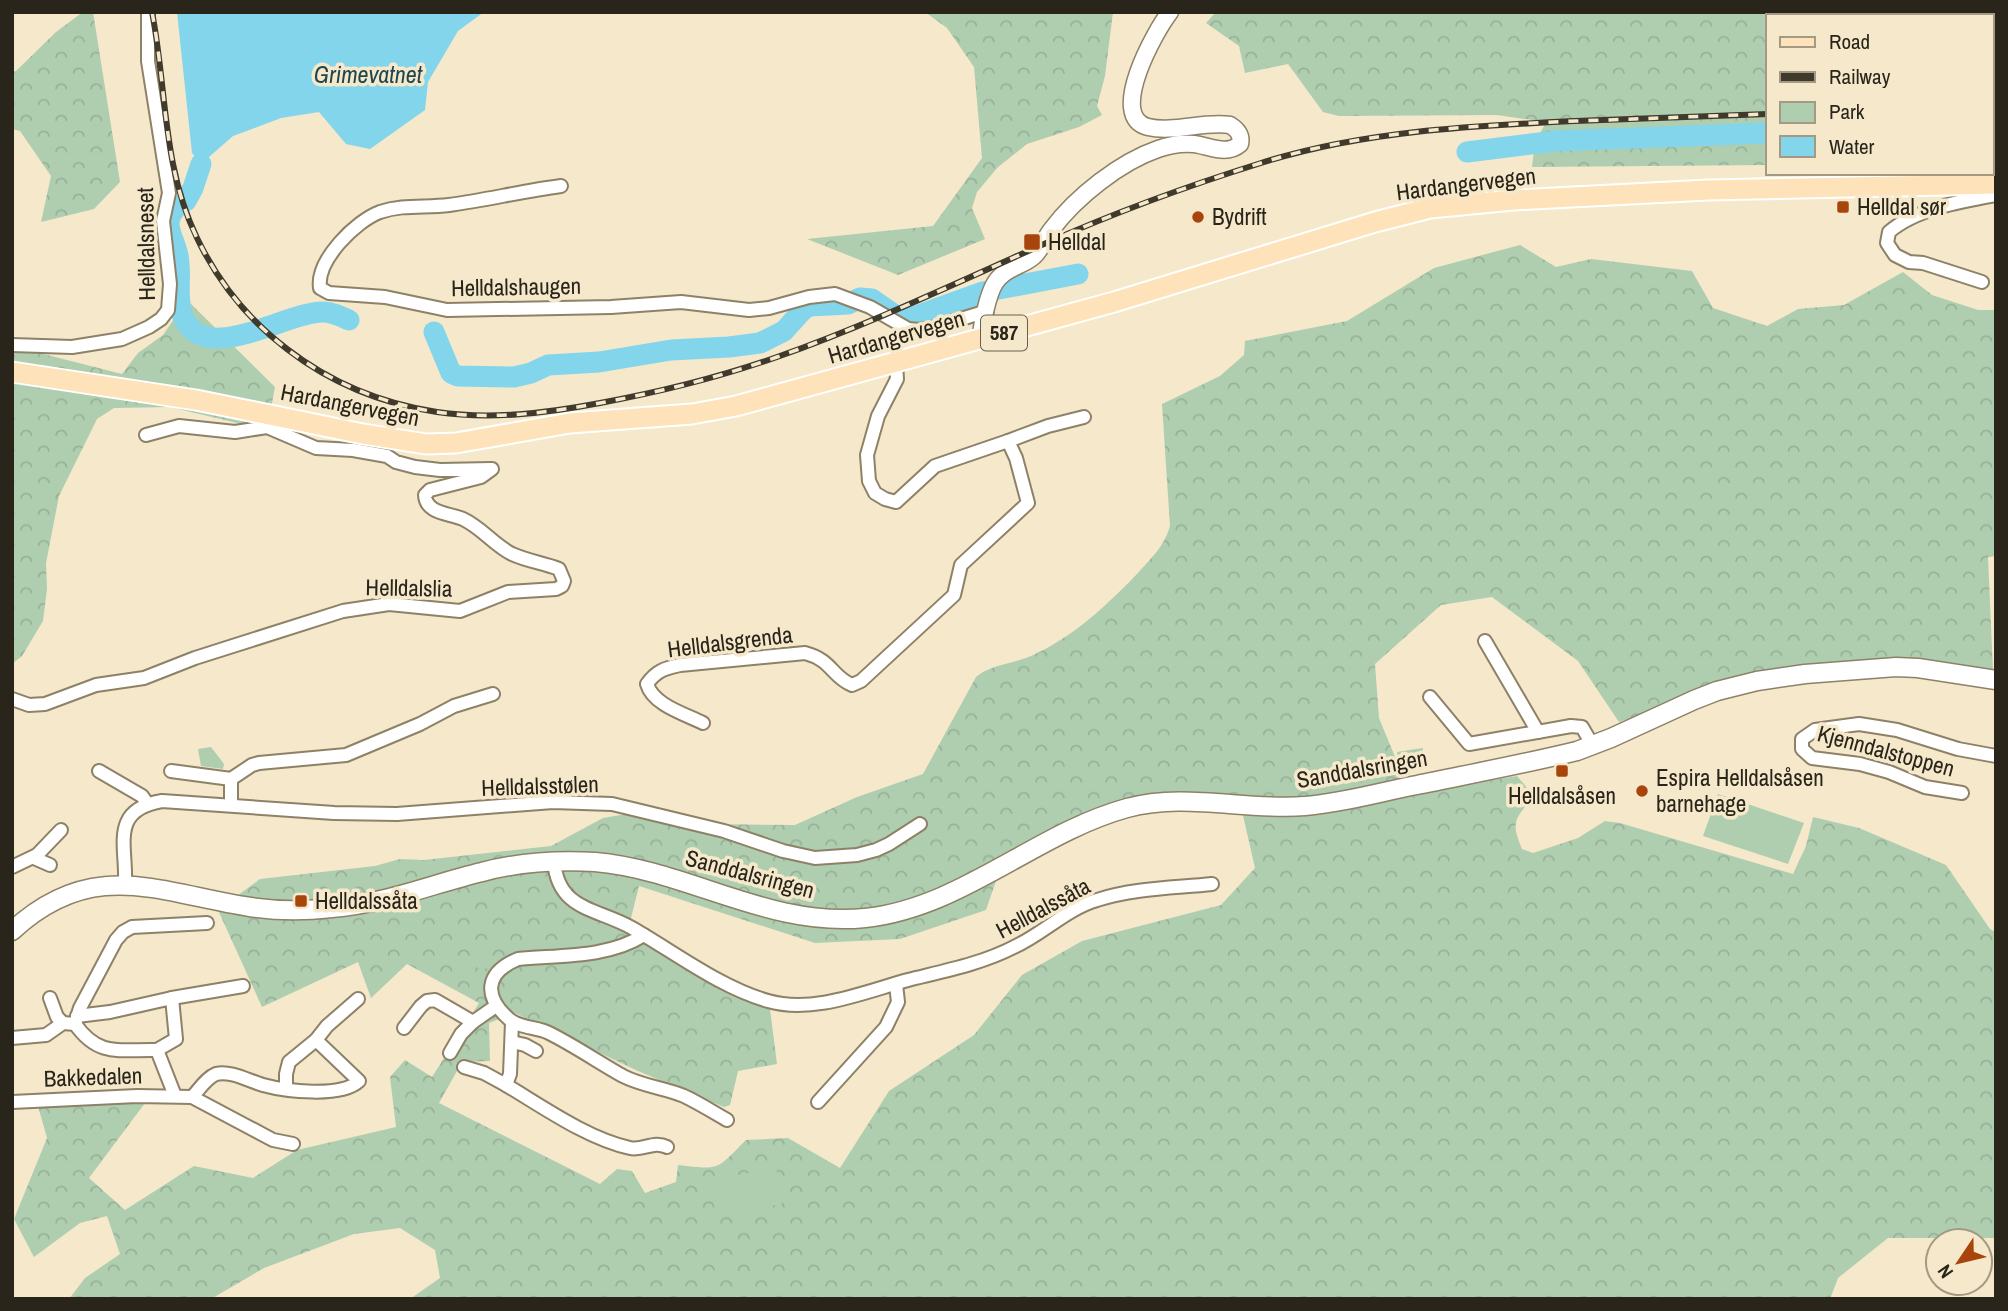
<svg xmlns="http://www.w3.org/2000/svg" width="2008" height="1311" viewBox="0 0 2008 1311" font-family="'Archivo Narrow',sans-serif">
	<defs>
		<pattern id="forest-crowns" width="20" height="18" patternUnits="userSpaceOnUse" patternTransform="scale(1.75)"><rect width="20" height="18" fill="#afceb0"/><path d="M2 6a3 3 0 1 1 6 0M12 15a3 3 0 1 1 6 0" fill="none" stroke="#97b197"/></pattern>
	</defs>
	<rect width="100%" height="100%" fill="#f5e8cb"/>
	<g fill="url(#forest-crowns)" fill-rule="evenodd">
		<polygon points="83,12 93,12 120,182 94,209 41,222 51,176 20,131 12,129 12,72 16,71 56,32"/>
		<polygon points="925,12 1113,12 1105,76 1097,106 1102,115 1079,127 1027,144 998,167 977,192 972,208 985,239 898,275 807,239 933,226 982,158 974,67 947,28"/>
		<polygon points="1216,12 1996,12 1996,162 1992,162 1992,16 1768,16 1768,165 1532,167 1535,143 1546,122 1497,115 1339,116 1323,112 1288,64 1245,73 1239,46 1206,23"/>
		<path d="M 1520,245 L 1556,267 L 1591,259 L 1692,271 L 1713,308 L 1767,326 L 1798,309 L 1844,305 L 1903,272 L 1932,295 L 1978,310 L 1996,310 L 1996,556 L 1988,557 L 1993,671 L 1893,663 L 1756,672 L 1660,709 L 1619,722 L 1578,661 L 1492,597 L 1441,605 L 1375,664 L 1379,718 L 1410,793 L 1517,776 L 1529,790 L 1530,801 C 1513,821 1512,824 1522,849 L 1533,853 L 1578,838 L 1605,821 L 1620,823 L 1793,874 L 1806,846 L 1813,817 L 1859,828 L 1946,865 L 1990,929 L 1996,932 L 1996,1238 L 1888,1238 L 1838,1278 L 1830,1299 L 410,1299 L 440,1278 L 435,1250 L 400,1228 L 354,1234 L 264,1268 L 211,1299 L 69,1299 L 85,1278 L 120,1254 L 107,1216 L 80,1223 L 34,1257 L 14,1219 L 47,1138 L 38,1106 L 145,1103 L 89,1178 L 125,1210 L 194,1166 L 253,1178 L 297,1150 L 396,1127 L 390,1077 L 405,1060 L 432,1077 L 479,1003 L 407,964 L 371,998 L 358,962 L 262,1007 L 218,910 L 260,879 L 375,866 L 400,859 L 424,860 L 551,846 L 603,818 L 650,810 L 706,824 L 795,825 L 857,797 L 923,774 L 976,677 C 992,664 1013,664 1031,656 C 1073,637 1105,607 1137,574 C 1151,558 1164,547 1170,526 L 1162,404 L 1220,376 L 1244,355 L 1245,341 L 1347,321 L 1434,268 ZM 1123,804 L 1242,811 L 1255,868 L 1221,905 L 1082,941 L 1022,975 L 974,1035 L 889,1091 L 840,1168 L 788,1138 L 746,1140 C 716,1170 721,1170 678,1165 L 676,1182 L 645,1193 L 632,1171 L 617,1169 L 600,1184 L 439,1103 L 462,1062 L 490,1061 L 489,1023 L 515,1013 L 638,1071 L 724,1107 L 730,1105 L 738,1071 L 777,1064 L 770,1009 L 630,922 L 639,886 L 815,943 L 900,939 L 986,910 L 998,875 Z"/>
		<polygon points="187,300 275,387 267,430 170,407 114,408 97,419 59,496 46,563 47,589 43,621 22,656 12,664 12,346 122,374 138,353 163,335"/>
	</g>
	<g fill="#afceb0">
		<polygon points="211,747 224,764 223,769 201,766 198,749"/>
		<polygon points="1423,748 1423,759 1399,763 1397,752"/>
		<polygon points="1718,794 1804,823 1788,864 1703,836"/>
		<polygon points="489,955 495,959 483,971 475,966 477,958"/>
		<polygon points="776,1168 782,1204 716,1215 709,1180"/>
	</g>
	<polygon fill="#82d5ea" points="177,12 484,12 458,31 428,82 425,110 370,149 346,144 319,112 281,118 233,136 201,164 192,153"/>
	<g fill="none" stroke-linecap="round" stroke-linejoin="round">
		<g stroke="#82d5ea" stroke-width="21">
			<polyline points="1992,140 1996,141"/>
			<polyline points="1467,152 1555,141 1768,133"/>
			<polyline points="186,201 193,188 201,164"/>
			<path d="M 177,207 C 160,223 175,238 178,256 C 182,275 176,296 182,314 C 202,370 286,311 323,312 C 332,312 340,316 349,320"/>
			<polyline points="434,332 451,373 458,376 514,377 531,373 548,365 599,362 671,350 729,347 760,343 784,331 803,310 810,306 848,304 860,298 872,299 895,315 911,318 983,292 1078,274"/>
		</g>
		<defs>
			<g id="minor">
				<path d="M 561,186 C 523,191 486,200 449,205 C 426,208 403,204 380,212 C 356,221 316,260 320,288 L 329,293 L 385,297 L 447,310 L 611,307 L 681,302 L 749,310 L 769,308 L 809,297 L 835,294 L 870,307 L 908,329 L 919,330 L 932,328 L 987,311"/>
				<path d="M 1982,282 L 1923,263 L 1909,262 L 1895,255 L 1887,243 L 1889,232 C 1915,209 1962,201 1996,195"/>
				<polyline points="12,345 72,347 122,339 149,327 161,319 168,310 170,284 163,221 169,193 148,61 148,12"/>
				<polyline points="1008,441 1048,426 1084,417"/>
				<polyline points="1485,641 1538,732"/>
				<polyline points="1430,697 1469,744 1571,726 1582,727 1593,746"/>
				<path d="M 12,699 L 29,705 L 45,704 L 96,685 L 144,678 L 195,658 L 343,611 L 389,604 L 460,611 L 508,592 L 556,589 L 562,586 L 564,581 L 559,569 C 544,563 527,561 512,554 C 494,545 482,528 463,519 C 449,513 426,514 425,495 L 430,490 L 481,477 L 492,469 L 440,470 L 415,467 L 396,462 L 387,456 L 353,450 L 316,448 L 267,427 L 235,432 L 179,426 L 146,435"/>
				<path d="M 703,723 C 685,714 653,705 647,684 C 656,671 665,668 680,665 L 805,653 C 832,660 832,677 852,685 L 861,681 L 954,595 L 961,565 L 1028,503 L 1016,458 L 1008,441 L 935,466 L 896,502 L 885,499 L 875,493 L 869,481 L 867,455 L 878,416 L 897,379 L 896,363"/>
				<polyline points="99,771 142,796 147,803"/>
				<polyline points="171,771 231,779"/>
				<polyline points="1962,793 1925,787 1889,772 1860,764 1812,758 1802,749 1802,739 1815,730 1859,724 1897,730 1958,749 1996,756"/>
				<polyline points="231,805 231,779 252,765 259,763 346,755 420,724 454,706 493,694"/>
				<polyline points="34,858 50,865"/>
				<path d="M 554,861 C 558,911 597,908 632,928 C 674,952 721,988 768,1001 C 813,1014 864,992 908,980 C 944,971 981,964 1014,947 C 1043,934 1066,909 1097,900 C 1134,888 1174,888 1212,884"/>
				<polyline points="12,867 37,855 61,830"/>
				<path d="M 125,884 C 127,846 109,810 162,801 L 334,813 L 397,814 L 553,802 L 612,804 L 724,831 L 783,851 L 815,858 L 857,855 L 876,850 L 889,844 L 920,824"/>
				<path d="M 644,935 C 608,958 560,955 518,959 C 485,973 483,996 509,1019 C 519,1028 537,1027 549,1033 C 575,1046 598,1062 623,1076 C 642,1086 665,1088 684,1096 C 699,1103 713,1112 727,1120"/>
				<polyline points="50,998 57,1017 63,1023"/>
				<polyline points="172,998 243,986"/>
				<polyline points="77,1016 110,1012 172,998 176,1039 157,1050"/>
				<path d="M 512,1022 L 510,1074 L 506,1085 C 543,1107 588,1139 630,1148 C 644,1151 653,1140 667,1147"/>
				<polyline points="404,1028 421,1006 427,1001 435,1000 473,1022 496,1006"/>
				<polyline points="12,1038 46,1035 63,1023 75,1024"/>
				<polyline points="512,1042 525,1045 536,1051"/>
				<polyline points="450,1053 461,1034 473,1022"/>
				<polyline points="464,1067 484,1073 506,1085"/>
				<polyline points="286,1089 286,1074 289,1062 316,1040 327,1026 358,999"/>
				<path d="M 175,1096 L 157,1050 C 120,1049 99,1058 75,1024 L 80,1008 L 116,940 L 123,932 L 132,927 L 207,923"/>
				<path d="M 192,1097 C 199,1090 206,1078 216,1074 C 230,1070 249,1081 263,1085 C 285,1091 341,1098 359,1081 L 316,1040"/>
				<polyline points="12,1102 137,1096 192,1097 273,1140 293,1144"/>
				<polyline points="818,1102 886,1027 898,1002 896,984"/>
			</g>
			<path id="tertiary" d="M 981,339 C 981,326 988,294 995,283 C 1005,267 1022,267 1034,256 C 1042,249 1045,237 1052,229 C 1076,197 1120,162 1158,149 C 1169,145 1182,143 1194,144 C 1210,146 1226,156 1240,144 C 1242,135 1238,130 1230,125 C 1203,121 1174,133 1148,127 C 1107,117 1155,31 1170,12"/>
			<path id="secondary" d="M 12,931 C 93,856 159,893 250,907 C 277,911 305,911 332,908 C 384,904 432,884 482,872 C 519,862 557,860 595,862 C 688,870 769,928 865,918 C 961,908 1036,833 1127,808 C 1185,792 1246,811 1305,806 C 1343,803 1380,792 1417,785 C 1470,774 1524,764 1577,751 L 1611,738 L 1694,700 L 1717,691 L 1757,681 L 1805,674 L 1896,667 L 1918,668 L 1996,680"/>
			<polyline id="primary" points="12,372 196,400 363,434 426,444 456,443 570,423 692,414 736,406 1114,302 1375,222 1430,208 1513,200 1708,190 1996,184"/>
		</defs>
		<use href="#minor" stroke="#8d8167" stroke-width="16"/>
		<use href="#tertiary" stroke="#8d8167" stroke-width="19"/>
		<use href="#secondary" stroke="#8d8167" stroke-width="21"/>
		<use href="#primary" stroke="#fff" stroke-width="23"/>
		<use href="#minor" stroke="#fff" stroke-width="12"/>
		<use href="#tertiary" stroke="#fff" stroke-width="16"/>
		<use href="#secondary" stroke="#fff" stroke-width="18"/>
		<use href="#primary" stroke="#fee2b9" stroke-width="19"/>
		<defs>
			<g id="rail">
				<path d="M 152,12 C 167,89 162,166 197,238 C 218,282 249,320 287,349 C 331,383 383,404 437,412 C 491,420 547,413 600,403 C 660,392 720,377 777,357 C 868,325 956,283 1044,244 C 1114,213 1187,186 1261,163 C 1362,131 1470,126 1575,121 C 1640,119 1704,116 1768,114"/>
				<polyline points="1992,105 1996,105"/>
			</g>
		</defs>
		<use href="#rail" stroke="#403a2d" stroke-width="6"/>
		<use href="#rail" stroke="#f5e8cb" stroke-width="3.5" stroke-dasharray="10" stroke-linecap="butt"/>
	</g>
	<g fill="#a8450c" stroke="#f5e8cb" stroke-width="2.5">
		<rect x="1836" y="200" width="14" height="14" rx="3.5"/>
		<circle cx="1198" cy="217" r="7"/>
		<rect x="1023" y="233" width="18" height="18" rx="3.5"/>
		<rect x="1555" y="764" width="14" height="14" rx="3.5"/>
		<circle cx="1642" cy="791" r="7"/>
		<rect x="294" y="894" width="14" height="14" rx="3.5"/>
	</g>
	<g text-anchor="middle" stroke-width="7" stroke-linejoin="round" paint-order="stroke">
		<rect fill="#f5e8cb" stroke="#67604f" stroke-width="2" x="981" y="315.5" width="46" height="35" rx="5"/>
		<g font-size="21" font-weight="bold" fill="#2a251a">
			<text x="1004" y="340">587</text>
		</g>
		<g font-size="23" fill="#2a251a" stroke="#f5e8cb">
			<text transform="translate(1466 184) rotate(-7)" y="8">Hardangervegen</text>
			<text transform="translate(146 244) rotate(-91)" y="8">Helldalsneset</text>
			<text transform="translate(516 287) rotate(-1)" y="8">Helldalshaugen</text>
			<text transform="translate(896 337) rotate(-16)" y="8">Hardangervegen</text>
			<text transform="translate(350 405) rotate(11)" y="8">Hardangervegen</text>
			<text transform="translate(409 588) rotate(1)" y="8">Helldalslia</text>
			<text transform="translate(730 642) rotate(-7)" y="8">Helldalsgrenda</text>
			<text transform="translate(1886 751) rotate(15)" y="8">Kjenndalstoppen</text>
			<text transform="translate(1362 769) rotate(-10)" y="8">Sanddalsringen</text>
			<text transform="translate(540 786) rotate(-2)" y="8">Helldalsstølen</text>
			<text transform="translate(750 874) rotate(15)" y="8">Sanddalsringen</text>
			<text transform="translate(1043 908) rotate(-28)" y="8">Helldalssåta</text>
			<text transform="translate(93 1077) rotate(-2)" y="8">Bakkedalen</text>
		</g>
		<g font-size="23" fill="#2a251a" stroke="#f5e8cb" text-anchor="start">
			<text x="1857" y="215">Helldal sør</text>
			<text x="1212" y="225">Bydrift</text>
			<text x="1048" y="250">Helldal</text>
			<text x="1656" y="786">Espira Helldalsåsen<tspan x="1656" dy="26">barnehage</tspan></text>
			<text x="1562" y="804" text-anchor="middle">Helldalsåsen</text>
			<text x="315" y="909">Helldalssåta</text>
		</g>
		<g font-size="24" font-style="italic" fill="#1f464f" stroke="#f5e8cb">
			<text x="368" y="83">Grimevatnet</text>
		</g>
	</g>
	<rect width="2008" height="1311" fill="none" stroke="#2a251a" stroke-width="28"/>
	<rect x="1766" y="14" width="228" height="161" fill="#f5e8cb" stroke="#a49a84" stroke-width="2"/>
	<rect x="1780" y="37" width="35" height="10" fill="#fee2b9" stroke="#a49a84" stroke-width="2"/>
	<text x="1829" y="49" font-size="21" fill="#2a251a">Road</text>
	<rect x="1780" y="72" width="35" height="10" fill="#403a2d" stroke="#a49a84" stroke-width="2"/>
	<text x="1829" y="84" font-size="21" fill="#2a251a">Railway</text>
	<rect x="1780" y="102" width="35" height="21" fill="#afceb0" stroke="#a49a84" stroke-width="2"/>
	<text x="1829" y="119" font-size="21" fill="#2a251a">Park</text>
	<rect x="1780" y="136" width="35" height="21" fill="#82d5ea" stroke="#a49a84" stroke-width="2"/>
	<text x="1829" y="154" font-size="21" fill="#2a251a">Water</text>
	<g transform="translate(1959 1262) rotate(235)"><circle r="33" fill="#f5e8cb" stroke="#a49a84" stroke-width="2"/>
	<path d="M0-5L12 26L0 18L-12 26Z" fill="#a8450c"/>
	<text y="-10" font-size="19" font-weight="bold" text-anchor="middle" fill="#2a251a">N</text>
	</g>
</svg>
